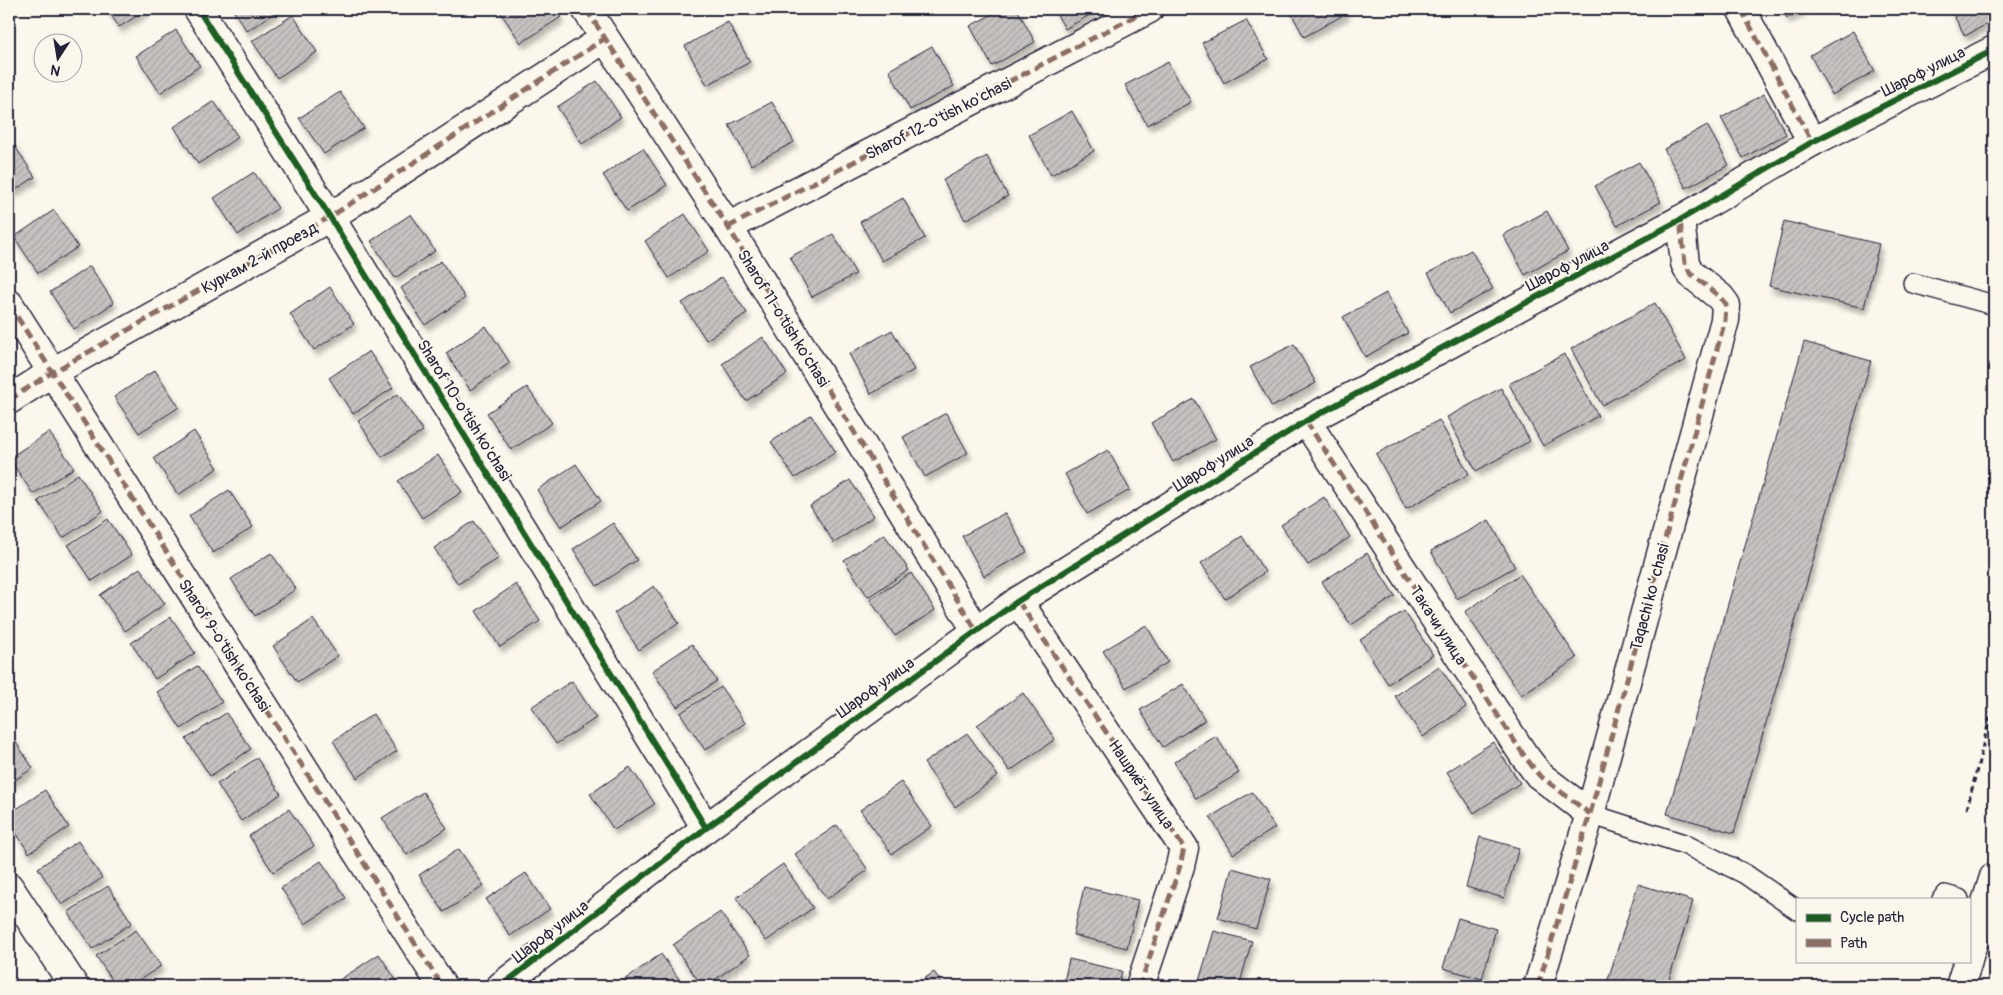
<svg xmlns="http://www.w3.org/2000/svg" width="2003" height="995" viewBox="0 0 2003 995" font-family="Pangolin,sans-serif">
	<defs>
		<pattern id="building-hatch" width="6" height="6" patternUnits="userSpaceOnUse" patternTransform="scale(1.25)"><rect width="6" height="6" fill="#c6c2c0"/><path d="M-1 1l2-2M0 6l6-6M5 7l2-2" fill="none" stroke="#aaa6a6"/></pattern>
		<filter id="shadow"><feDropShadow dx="3" dy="5.5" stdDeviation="2.5" flood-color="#0004"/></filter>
	</defs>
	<rect width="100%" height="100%" fill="#fbf7ec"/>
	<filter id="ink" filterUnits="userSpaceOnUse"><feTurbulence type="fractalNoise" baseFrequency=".02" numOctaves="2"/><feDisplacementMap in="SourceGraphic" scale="10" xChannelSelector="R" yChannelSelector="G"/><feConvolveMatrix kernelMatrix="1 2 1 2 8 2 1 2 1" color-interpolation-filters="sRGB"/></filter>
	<g filter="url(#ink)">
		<g fill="url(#building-hatch)" stroke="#22223b" filter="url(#shadow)">
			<polygon points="107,9 148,9 119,27"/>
			<polygon points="232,9 280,9 247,31"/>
			<polygon points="498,9 556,9 561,17 521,43"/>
			<polygon points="1002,9 1017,9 1035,42 992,66 970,26"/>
			<polygon points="1054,9 1100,9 1065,29"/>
			<polygon points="1289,9 1345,9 1347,13 1304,37"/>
			<polygon points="1782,9 1804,9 1787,18"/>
			<polygon points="1950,9 1994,9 1994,20 1965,36"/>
			<polygon points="293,15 317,52 277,78 252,41"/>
			<polygon points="1246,20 1268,59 1224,83 1202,43"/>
			<polygon points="728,22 750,62 707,85 685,46"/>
			<polygon points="176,30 200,66 160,93 136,56"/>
			<polygon points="1853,31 1875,71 1832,95 1810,55"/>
			<polygon points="932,46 954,86 910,110 889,70"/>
			<polygon points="1168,62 1191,102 1147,125 1125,85"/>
			<polygon points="597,81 621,117 582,144 557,107"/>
			<polygon points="340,92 364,128 324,154 299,118"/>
			<polygon points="1764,94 1786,134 1743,158 1721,118"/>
			<polygon points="214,101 238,137 198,164 174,127"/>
			<polygon points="772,102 794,142 751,165 729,125"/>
			<polygon points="1072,111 1094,151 1051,175 1029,135"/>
			<polygon points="1707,125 1729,165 1686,188 1664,149"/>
			<polygon points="11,140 35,177 9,194 9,142"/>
			<polygon points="643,148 667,185 627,211 603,175"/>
			<polygon points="987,156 1008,196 965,220 943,180"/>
			<polygon points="1639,162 1661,202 1617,226 1595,186"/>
			<polygon points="254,172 278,208 238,235 214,198"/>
			<polygon points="903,198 925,238 882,261 860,222"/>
			<polygon points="54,210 78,247 38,273 14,237"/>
			<polygon points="1547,211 1568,251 1525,275 1503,235"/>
			<polygon points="411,214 435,251 395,278 371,241"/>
			<polygon points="685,214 709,251 669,278 645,241"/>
			<polygon points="1784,221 1879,244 1864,308 1769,286"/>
			<polygon points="833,234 856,274 812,297 790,257"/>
			<polygon points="1471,250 1493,289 1450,313 1428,273"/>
			<polygon points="441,261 465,298 425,325 401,288"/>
			<polygon points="90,266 114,303 74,329 50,292"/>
			<polygon points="722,277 747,313 706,340 682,303"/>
			<polygon points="330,287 354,324 314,350 290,314"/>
			<polygon points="1386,293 1408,333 1365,357 1343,317"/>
			<polygon points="1655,303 1686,360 1602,405 1571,349"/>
			<polygon points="486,326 510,363 470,390 446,353"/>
			<polygon points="892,330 914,370 871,394 849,354"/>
			<polygon points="763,337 787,374 746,401 722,364"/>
			<polygon points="1804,342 1871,361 1734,833 1667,814"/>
			<polygon points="1294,344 1316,383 1272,407 1250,367"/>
			<polygon points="369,351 393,388 353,414 329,378"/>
			<polygon points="1564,354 1598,416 1543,446 1509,384"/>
			<polygon points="155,370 179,407 139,433 114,397"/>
			<polygon points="527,387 552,423 511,450 487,413"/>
			<polygon points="1501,388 1530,441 1476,471 1447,417"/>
			<polygon points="398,394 423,431 382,457 358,421"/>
			<polygon points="1194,399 1216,439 1173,462 1151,423"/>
			<polygon points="946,413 968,453 925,477 903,437"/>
			<polygon points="811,415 836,452 795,478 771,442"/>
			<polygon points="1439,420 1469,474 1406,509 1376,454"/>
			<polygon points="194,431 218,468 178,495 154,458"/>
			<polygon points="49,432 74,468 33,494 9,458"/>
			<polygon points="1108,450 1130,490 1087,514 1065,474"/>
			<polygon points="438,455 462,492 422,518 398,481"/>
			<polygon points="576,464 601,501 561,527 537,490"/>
			<polygon points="78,474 103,511 63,538 38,501"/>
			<polygon points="850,480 874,516 834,543 810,506"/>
			<polygon points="229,490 253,527 213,553 189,516"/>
			<polygon points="1324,497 1350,537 1308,565 1281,525"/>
			<polygon points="1005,513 1027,552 984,576 962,536"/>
			<polygon points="108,519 132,555 92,581 68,545"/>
			<polygon points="1489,520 1515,567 1457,599 1431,551"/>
			<polygon points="474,521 499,558 458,584 434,548"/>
			<polygon points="613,523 637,560 597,586 573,549"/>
			<polygon points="884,534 909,570 868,597 844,560"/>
			<polygon points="1242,536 1265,572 1225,599 1201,563"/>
			<polygon points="271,553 296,589 255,616 231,579"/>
			<polygon points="1367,553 1395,596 1351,625 1322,582"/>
			<polygon points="140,568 165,604 125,631 100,595"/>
			<polygon points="911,573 935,610 895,636 870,600"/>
			<polygon points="1520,574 1577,658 1521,695 1465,612"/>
			<polygon points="516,584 540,621 500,647 476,611"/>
			<polygon points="654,586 679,623 639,650 614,613"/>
			<polygon points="1404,611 1433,655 1388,684 1360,640"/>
			<polygon points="171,617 195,653 155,679 131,643"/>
			<polygon points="313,619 338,656 297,682 273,646"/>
			<polygon points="1146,625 1168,662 1126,688 1103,651"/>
			<polygon points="692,644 717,681 677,707 652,671"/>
			<polygon points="197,666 222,702 181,729 157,692"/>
			<polygon points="1439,666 1466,707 1423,737 1395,696"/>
			<polygon points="572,681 596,718 556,744 531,707"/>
			<polygon points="1183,684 1205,720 1163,747 1140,710"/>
			<polygon points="721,687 745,723 705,750 680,713"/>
			<polygon points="1023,693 1055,739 1010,771 977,725"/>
			<polygon points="226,713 251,749 210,776 186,739"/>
			<polygon points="373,714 397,751 357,778 333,741"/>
			<polygon points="9,732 33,768 9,784"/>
			<polygon points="967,733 998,776 955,807 924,763"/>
			<polygon points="1216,736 1239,773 1196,799 1174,762"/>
			<polygon points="1493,742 1520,783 1474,813 1447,772"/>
			<polygon points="257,758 281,794 241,821 217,784"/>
			<polygon points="630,767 655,804 614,830 590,794"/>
			<polygon points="901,782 932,826 892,854 860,810"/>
			<polygon points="45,790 69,827 29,853 9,822 9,814"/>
			<polygon points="423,792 447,828 407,855 382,818"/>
			<polygon points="1252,792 1275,828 1233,854 1210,817"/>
			<polygon points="289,809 314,846 273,872 249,836"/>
			<polygon points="837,825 868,870 827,899 795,854"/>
			<polygon points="1480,837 1519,848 1504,898 1466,887"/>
			<polygon points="78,841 102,878 62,905 38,868"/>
			<polygon points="459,849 484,886 444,912 419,875"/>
			<polygon points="321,861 346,898 305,924 281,888"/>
			<polygon points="783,864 813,908 766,941 736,898"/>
			<polygon points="1232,868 1271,879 1256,929 1218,918"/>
			<polygon points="526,873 550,909 510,936 486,899"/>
			<polygon points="1638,884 1693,901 1667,986 1606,986"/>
			<polygon points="108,886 132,923 92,949 68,912"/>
			<polygon points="1084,887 1138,900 1127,948 1073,935"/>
			<polygon points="720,912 750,955 706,986 702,986 673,945"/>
			<polygon points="1458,918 1496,929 1482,979 1443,968"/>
			<polygon points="136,930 161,966 130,986 116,986 96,956"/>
			<polygon points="1214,931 1252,941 1239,986 1219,986 1199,981"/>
			<polygon points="379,954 400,986 342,986 338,981"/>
			<polygon points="661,954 684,986 624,986 621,982"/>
			<polygon points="1069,959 1122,971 1118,986 1063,986"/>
			<polygon points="934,972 944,986 914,986"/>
		</g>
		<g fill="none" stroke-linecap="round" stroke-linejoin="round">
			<defs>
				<g id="service">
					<polyline points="1913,283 1994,305"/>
					<polyline points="1590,814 1684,844 1745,874 1797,910"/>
					<polyline points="1942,899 1945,895 1959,899"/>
				</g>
				<g id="minor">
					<polyline points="198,9 330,217 706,828"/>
					<polyline points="586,9 728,227 976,630"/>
					<polyline points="1741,9 1812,142"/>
					<polyline points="728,227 1149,9"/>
					<polyline points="9,304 442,986"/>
					<polyline points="9,400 51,373 330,217 604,39"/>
					<polyline points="1306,421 1523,754 1539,775 1590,814"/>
					<polyline points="1018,601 1184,848 1180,866 1140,986"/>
					<polyline points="501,986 706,828 1018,601 1306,421 1680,220 1812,142 1994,50"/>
					<polyline points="1538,986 1590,814 1725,320 1726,305 1720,297 1690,273 1685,263 1680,220"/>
				</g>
				<polyline id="tertiary" points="9,887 74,986"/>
				<g id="trunk">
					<polyline points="1969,956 1994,877"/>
					<polyline points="1960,986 1968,961"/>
				</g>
			</defs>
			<use href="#service" stroke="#22223b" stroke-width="22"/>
			<use href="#minor" stroke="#22223b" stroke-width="31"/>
			<use href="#tertiary" stroke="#22223b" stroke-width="31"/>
			<use href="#trunk" stroke="#22223b" stroke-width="31"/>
			<polyline stroke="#22223b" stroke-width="3" stroke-dasharray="5 4" stroke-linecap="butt" points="1967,809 1994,701"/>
			<use href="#service" stroke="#fbf7ec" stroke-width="19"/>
			<use href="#minor" stroke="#fbf7ec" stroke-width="28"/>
			<use href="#tertiary" stroke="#fbf7ec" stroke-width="28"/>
			<use href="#trunk" stroke="#fbf7ec" stroke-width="28"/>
			<g stroke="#8d6e63" stroke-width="5" stroke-dasharray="10 5" stroke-linecap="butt">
				<polyline points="586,9 728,227 976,630"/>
				<polyline points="1741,9 1812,142"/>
				<polyline points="728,227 1149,9"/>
				<polyline points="9,304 442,986"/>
				<polyline points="9,400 51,373 330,217 604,39"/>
				<polyline points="1306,421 1523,754 1539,775 1590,814"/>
				<polyline points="1018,601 1184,848 1180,866 1140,986"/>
				<polyline points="1538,986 1590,814 1725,320 1726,305 1720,297 1690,273 1685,263 1680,220"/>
			</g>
			<defs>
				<g id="cycleway">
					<polyline points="198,9 330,217 706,828"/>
					<polyline points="501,986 706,828 1018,601 1306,421 1680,220 1812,142 1994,50"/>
				</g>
			</defs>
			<use href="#cycleway" stroke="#fbf7ec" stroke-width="9"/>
			<use href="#cycleway" stroke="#1b5e20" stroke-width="6"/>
		</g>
	</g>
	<g text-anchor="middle" stroke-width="4" stroke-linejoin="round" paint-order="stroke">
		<g font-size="16" fill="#22223b" stroke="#fbf7ec">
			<text transform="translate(1923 71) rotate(-27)" y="6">Шароф улица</text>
			<text transform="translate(938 118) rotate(-27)" y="6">Sharof 12-o'tish ko'chasi</text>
			<text transform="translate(259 257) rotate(-29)" y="6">Куркам 2-й проезд</text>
			<text transform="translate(1567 265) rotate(-28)" y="6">Шароф улица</text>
			<text transform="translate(784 318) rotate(58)" y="6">Sharof 11-o'tish ko'chasi</text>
			<text transform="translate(465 410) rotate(58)" y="6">Sharof 10-o'tish ko'chasi</text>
			<text transform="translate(1213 463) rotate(-32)" y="6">Шароф улица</text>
			<text transform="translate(1649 597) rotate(-75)" y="6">Taqachi koʻchasi</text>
			<text transform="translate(1439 625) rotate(57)" y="6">Такачи улица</text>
			<text transform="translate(225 645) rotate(57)" y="6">Sharof 9-o'tish ko'chasi</text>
			<text transform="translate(875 687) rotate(-36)" y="6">Шароф улица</text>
			<text transform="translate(1142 784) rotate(56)" y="6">Нашриёт улица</text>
			<text transform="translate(550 931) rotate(-38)" y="6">Шароф улица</text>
		</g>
	</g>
	<rect width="2003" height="995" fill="none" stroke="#fbf7ec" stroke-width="30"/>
	<rect x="15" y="15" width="1973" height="965" fill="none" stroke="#22223b" stroke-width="2" filter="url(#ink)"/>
	<rect x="1796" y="898" width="175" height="65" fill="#fbf7ec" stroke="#a4a2a5"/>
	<rect x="1806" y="914" width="25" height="8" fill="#1b5e20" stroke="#a4a2a5"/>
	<text x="1840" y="922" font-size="15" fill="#22223b">Cycle path</text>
	<rect x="1806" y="939" width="25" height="8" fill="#8d6e63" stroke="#a4a2a5"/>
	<text x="1840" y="948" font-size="15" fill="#22223b">Path</text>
	<g transform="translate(58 58) rotate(192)"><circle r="24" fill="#fbf7ec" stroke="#a4a2a5"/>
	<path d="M0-4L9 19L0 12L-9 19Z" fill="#22223b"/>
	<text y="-8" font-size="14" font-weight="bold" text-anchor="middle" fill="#22223b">N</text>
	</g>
</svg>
